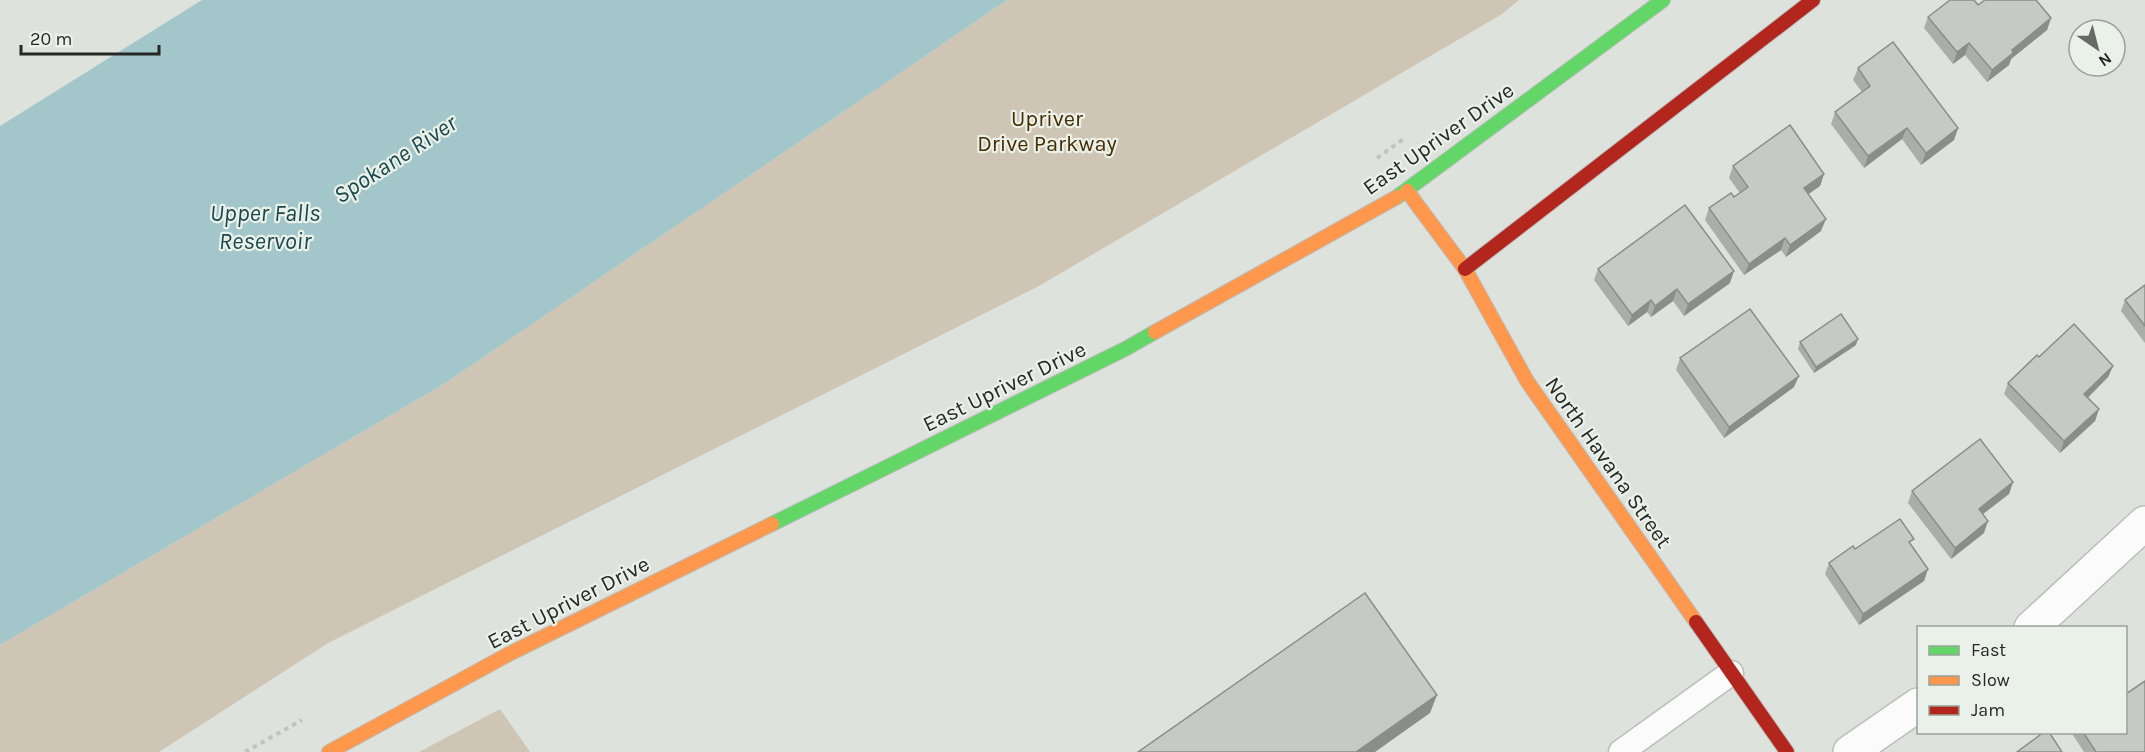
<svg xmlns="http://www.w3.org/2000/svg" width="2145" height="752" viewBox="0 0 2145 752" font-family="Karla,sans-serif">
	<rect width="100%" height="100%" fill="#dee2dd"/>
	<g fill="#cfc5b4">
		<polygon points="1007,0 1519,0 1502,14 1039,286 328,643 159,752 0,752 0,645 447,382"/>
		<polygon points="500,709 530,752 419,752"/>
	</g>
	<polygon fill="#a2c6ca" points="202,0 1007,0 447,382 0,645 0,126"/>
	<g fill="none" stroke-linecap="round" stroke-linejoin="round">
		<defs>
			<polyline id="lane" points="1621,752 1731,673"/>
			<g id="street">
				<polyline points="2031,628 2145,523"/>
				<polyline points="1850,752 1918,705"/>
			</g>
			<g id="fast">
				<polyline points="1397,197 1663,0"/>
				<polyline points="772,524 1125,349 1155,332"/>
			</g>
			<g id="slow">
				<polyline points="1407,191 1465,269 1527,381 1696,622"/>
				<polyline points="1155,332 1397,197"/>
				<polyline points="329,752 509,654 772,524"/>
			</g>
			<g id="jam">
				<polyline points="1465,269 1813,0"/>
				<polyline points="1696,622 1787,752"/>
			</g>
		</defs>
		<use href="#lane" stroke="#bbbeba" stroke-width="27"/>
		<use href="#street" stroke="#bbbeba" stroke-width="36"/>
		<use href="#fast" stroke="#bbbeba" stroke-width="16"/>
		<use href="#slow" stroke="#bbbeba" stroke-width="16"/>
		<use href="#jam" stroke="#bbbeba" stroke-width="16"/>
		<g stroke="#c1c3c1" stroke-width="4" stroke-dasharray="4.5 4.5" stroke-linecap="butt">
			<polyline points="1377,158 1405,138"/>
			<polyline points="245,752 302,720"/>
		</g>
		<use href="#lane" stroke="#fafbfa" stroke-width="24"/>
		<use href="#street" stroke="#fafbfa" stroke-width="33"/>
		<use href="#fast" stroke="#63d668" stroke-width="14"/>
		<use href="#slow" stroke="#ff974d" stroke-width="14"/>
		<use href="#jam" stroke="#b3261e" stroke-width="14"/>
	</g>
	<g fill="#abada9">
		<polygon points="1978,5 2051,18 2047,30 2011,59 2009,65 1987,82 1965,55 1953,64 1924,28 1928,17"/>
		<polygon points="1858,68 1958,128 1954,140 1921,165 1902,139 1864,168 1831,124 1835,112 1862,92 1853,80"/>
		<polygon points="1733,166 1824,174 1820,186 1808,194 1821,231 1786,257 1781,250 1744,275 1705,220 1709,208 1734,197 1740,193 1729,178"/>
		<polygon points="1598,269 1730,283 1684,316 1673,301 1651,317 1647,312 1628,326 1594,280"/>
		<polygon points="2145,285 2145,343 2121,311 2125,300"/>
		<polygon points="1800,342 1856,345 1814,373 1798,349"/>
		<polygon points="2039,357 2113,366 2108,377 2088,398 2099,409 2095,421 2060,453 2004,394 2008,383"/>
		<polygon points="1680,358 1794,387 1724,438 1676,370"/>
		<polygon points="2013,482 2009,494 1983,514 1984,533 1951,559 1908,503 1912,491"/>
		<polygon points="1912,545 1928,569 1924,581 1859,625 1825,574 1829,563 1855,549"/>
		<polygon points="2071,732 2126,732 2145,752 2084,752"/>
	</g>
	<g fill="#8b8d89">
		<polygon points="2051,18 2047,30 2011,59 2009,65 1987,82 1992,70 2012,50"/>
		<polygon points="1969,43 1965,55 1953,64 1957,52"/>
		<polygon points="1907,128 1902,139 1864,168 1868,156"/>
		<polygon points="1958,128 1954,140 1921,165 1926,153"/>
		<polygon points="1824,174 1820,186 1800,200 1804,188"/>
		<polygon points="1826,219 1821,231 1786,257 1790,245"/>
		<polygon points="1785,238 1781,250 1744,275 1749,264"/>
		<polygon points="1734,271 1730,283 1684,316 1688,304"/>
		<polygon points="1677,289 1673,301 1651,317 1655,306"/>
		<polygon points="1651,300 1647,312 1628,326 1632,315"/>
		<polygon points="1858,339 1856,345 1814,373 1816,367"/>
		<polygon points="2113,366 2108,377 2080,405 2084,394"/>
		<polygon points="1799,376 1794,387 1724,438 1729,427"/>
		<polygon points="2099,409 2095,421 2060,453 2064,441"/>
		<polygon points="2013,482 2009,494 1975,520 1979,509"/>
		<polygon points="1988,521 1984,533 1951,559 1955,548"/>
		<polygon points="1928,569 1924,581 1859,625 1863,614"/>
		<polygon points="1437,695 1430,713 1375,752 1356,752"/>
	</g>
	<g fill="#c7c9c4" stroke="#8b8d89" stroke-width="1.5">
		<polygon points="1950,0 1974,0 1978,5 1985,0 2036,0 2051,18 2012,50 2013,53 1992,70 1969,43 1957,52 1928,17"/>
		<polygon points="1893,42 1958,128 1926,153 1907,128 1868,156 1835,112 1870,86 1858,68"/>
		<polygon points="1790,125 1824,174 1804,188 1826,219 1790,245 1785,238 1749,264 1709,208 1731,193 1734,197 1748,187 1733,166"/>
		<polygon points="1685,205 1734,271 1688,304 1677,289 1655,306 1651,300 1632,315 1598,269"/>
		<polygon points="2145,285 2145,326 2125,300"/>
		<polygon points="1750,309 1799,376 1729,427 1680,358"/>
		<polygon points="1841,314 1858,339 1816,367 1800,342"/>
		<polygon points="2074,324 2113,366 2084,394 2099,409 2064,441 2008,383 2037,355 2039,357"/>
		<polygon points="1980,439 2013,482 1979,509 1988,521 1955,548 1912,491"/>
		<polygon points="1900,519 1914,539 1909,542 1928,569 1863,614 1829,563 1853,546 1855,549"/>
		<polygon points="1365,593 1437,695 1356,752 1138,752"/>
		<polygon points="2145,681 2145,752 2096,752 2083,732 2126,732 2126,694"/>
		<polygon points="2044,732 2049,732 2062,752 2017,752"/>
	</g>
	<g text-anchor="middle" stroke-width="4.5" stroke-linejoin="round" paint-order="stroke">
		<g font-size="22" fill="#482c03" stroke="#eaf1e8">
			<text x="1047" y="126">Upriver<tspan x="1047" dy="25">Drive Parkway</tspan></text>
		</g>
		<g font-size="22" fill="#252825" stroke="#eaf1e8">
			<text transform="translate(1438 138) rotate(-35)" y="8">East Upriver Drive</text>
			<text transform="translate(1004 386) rotate(-26)" y="8">East Upriver Drive</text>
			<text transform="translate(1609 462) rotate(55)" y="8">North Havana Street</text>
			<text transform="translate(568 602) rotate(-27)" y="8">East Upriver Drive</text>
		</g>
		<g font-size="24" font-style="italic" fill="#19474d" stroke="#eaf1e8">
			<text transform="translate(395 159) rotate(-33)" y="8">Spokane River</text>
			<text x="265" y="221">Upper Falls<tspan x="265" dy="28">Reservoir</tspan></text>
		</g>
	</g>
	<rect x="1917" y="626" width="210" height="108" fill="#eaf1e8" stroke="#9ba19a" stroke-width="1.5"/>
	<rect x="1929" y="646" width="30" height="9" fill="#63d668" stroke="#9ba19a" stroke-width="1.5"/>
	<text x="1971" y="656" font-size="18" fill="#252825">Fast</text>
	<rect x="1929" y="676" width="30" height="9" fill="#ff974d" stroke="#9ba19a" stroke-width="1.5"/>
	<text x="1971" y="686" font-size="18" fill="#252825">Slow</text>
	<rect x="1929" y="706" width="30" height="9" fill="#b3261e" stroke="#9ba19a" stroke-width="1.5"/>
	<text x="1971" y="716" font-size="18" fill="#252825">Jam</text>
	<g transform="translate(2097 48) rotate(145)"><circle r="28" fill="#eaf1e8" stroke="#9ba19a" stroke-width="1.5"/>
	<path d="M0-4.5L10 22L0 15L-10 22Z" fill="#666965"/>
	<text y="-9" font-size="16" font-weight="bold" text-anchor="middle" fill="#252825">N</text>
	</g>
	<path d="M21 45v9h138v-9" fill="none" stroke="#252825" stroke-width="3"/>
	<text x="30" y="45" font-size="18" fill="#252825" stroke="#eaf1e8" stroke-width="4.5" paint-order="stroke">20 m</text>
</svg>
